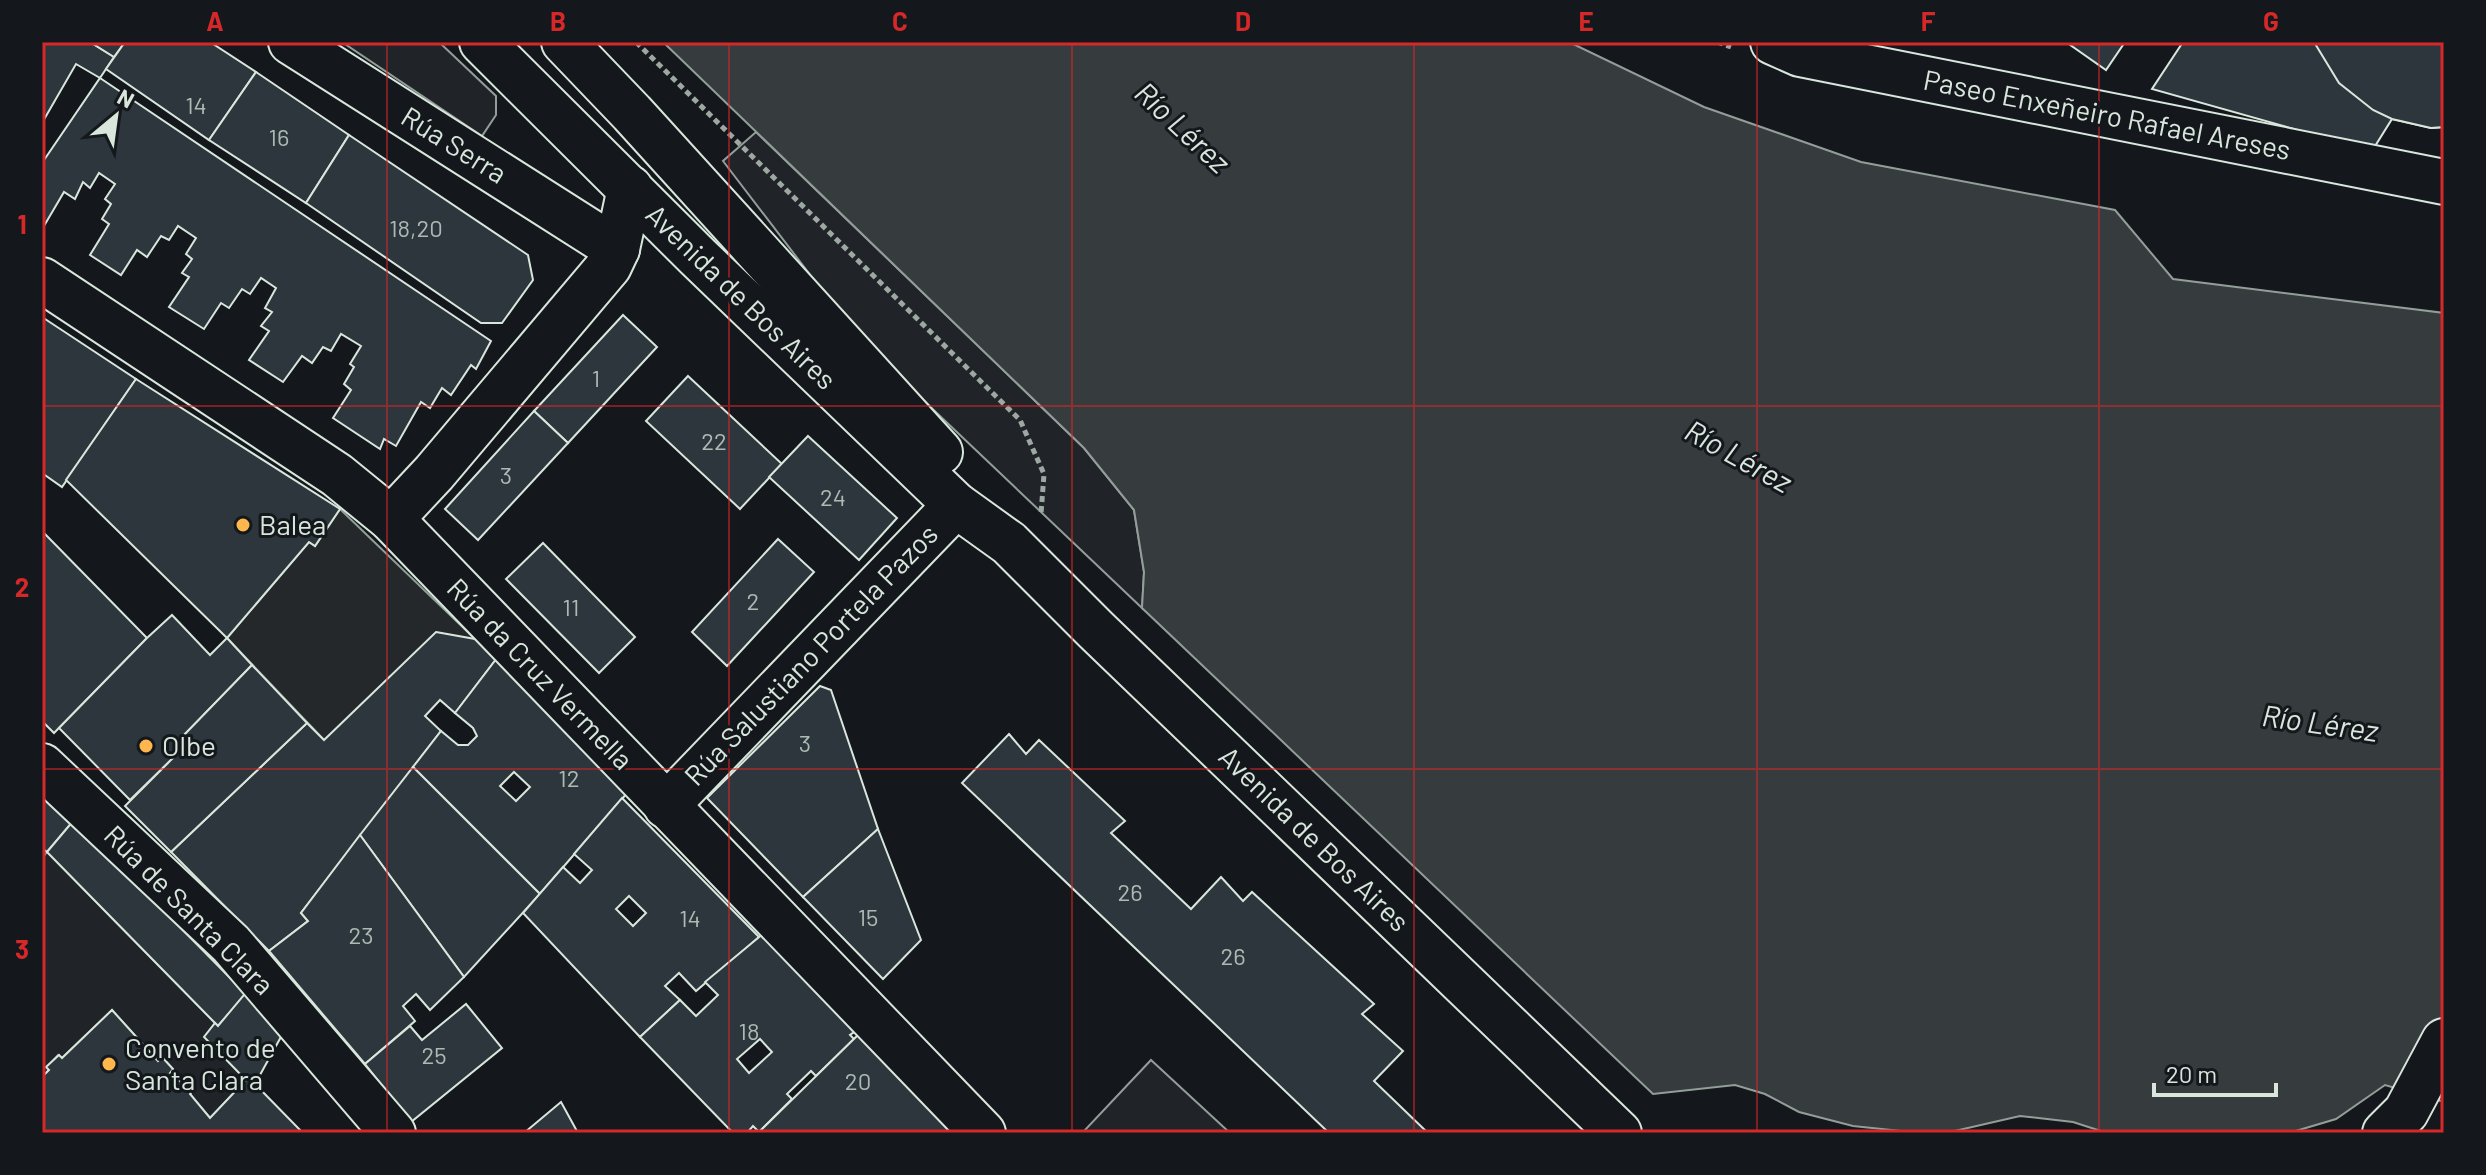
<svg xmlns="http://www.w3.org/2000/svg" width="2486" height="1175" viewBox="0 0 2486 1175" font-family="Barlow,sans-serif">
	<rect width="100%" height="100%" fill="#14181c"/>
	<g fill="#202428" stroke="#939e99" stroke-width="2">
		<polygon points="342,42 439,42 496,96 496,115 482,136"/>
		<polygon points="756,132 1084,448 1134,510 1144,572 1142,608 860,340 723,161"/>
		<polygon points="47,852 215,1023 205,1037 246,1080 210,1118 190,1094 193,1090 182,1079 179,1081 170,1073 173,1069 162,1057 158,1061 112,1010 62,1058 58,1055 47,1067 49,1070 42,1077 42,858"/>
		<polygon points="1151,1060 1230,1133 1087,1133 1084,1131"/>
	</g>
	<polygon fill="#24282b" stroke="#939e99" stroke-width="2" points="340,509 475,639 324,740 227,638 309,542 315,546"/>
	<polygon fill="#363b3e" stroke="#939e99" stroke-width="2" points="663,42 1569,42 1704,107 1861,162 2115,210 2173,279 2444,313 2444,1102 2385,1085 2336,1119 2289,1133 2107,1133 2073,1122 2020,1116 1946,1133 1920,1133 1853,1126 1799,1112 1765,1094 1735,1085 1653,1094 1142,608 1144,572 1134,510 1084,448"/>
	<g fill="#2c363c" stroke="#d8e6dc" stroke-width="2" fill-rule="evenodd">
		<polygon points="42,42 90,42 114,57 100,78 76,64 42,123"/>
		<polygon points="90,42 125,42 114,57"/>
		<polygon points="125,42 210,42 256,72 209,140 106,69"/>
		<polygon points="2066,42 2125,42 2106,70"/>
		<polygon points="2183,42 2444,42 2444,127 2431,128 2392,119 2372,151 2152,89"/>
		<polygon points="2314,42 2444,42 2444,127 2431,128 2392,119 2373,110 2339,83"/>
		<polygon points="256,72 349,135 306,203 209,140"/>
		<polygon points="100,78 491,341 476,369 471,365 451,395 442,388 430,408 421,402 396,446 384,439 380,449 333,418 351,390 344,384 354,367 350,364 361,346 341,334 331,351 323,347 312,363 302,356 283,382 249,360 269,331 261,326 272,312 265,308 276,288 261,278 250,294 242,289 229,308 221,303 204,329 169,307 189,277 182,273 192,259 186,254 196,238 178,226 169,240 161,236 147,257 137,250 121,275 90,255 109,224 102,219 111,204 105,199 115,184 99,173 90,188 83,182 75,199 64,192 44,226 42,224 42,163"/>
		<polygon points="349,135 528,255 533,280 502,323 481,323 306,203"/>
		<polygon points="623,315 657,347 568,443 534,411"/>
		<polygon points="42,317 136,379 62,487 42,473"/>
		<polygon points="688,376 782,464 740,509 646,421"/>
		<polygon points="136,379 340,509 315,546 309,542 227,638 66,480"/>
		<polygon points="534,411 568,443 478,540 445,509"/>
		<polygon points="808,436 897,518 859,560 769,477"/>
		<polygon points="42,531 147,638 54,733 42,721"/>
		<polygon points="778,539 814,572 727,666 692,632"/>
		<polygon points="543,543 635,637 599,673 506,579"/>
		<polygon points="172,615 210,655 227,638 252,665 184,735 177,754 130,800 59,728 147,638"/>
		<polygon points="436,632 475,639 497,658 455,713 440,700 425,716 441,731 301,913 308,921 269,951 171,852 307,723 324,740"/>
		<path d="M 497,658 L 628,792 L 540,894 L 413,767 L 441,731 L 458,745 L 468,745 L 477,736 L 473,728 L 455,713 ZM 514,772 L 530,787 L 516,801 L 500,786 Z"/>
		<polygon points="252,665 307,723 171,852 125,806 177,754 184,735"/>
		<polygon points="820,686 831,690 878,829 803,897 707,798"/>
		<polygon points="1009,734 1026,754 1039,740 1125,821 1111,833 1191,909 1221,877 1243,901 1252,892 1374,1004 1362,1014 1403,1051 1374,1081 1428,1133 1329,1133 962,783"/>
		<polygon points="413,767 540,894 464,977 360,835"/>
		<polygon points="42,791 74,820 47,852 42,848"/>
		<path d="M 622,798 L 759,937 L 696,991 L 679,973 L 665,986 L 680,1000 L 640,1037 L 523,913 L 563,867 L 580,883 L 592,870 L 574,854 ZM 629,896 L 646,913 L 633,926 L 616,909 Z"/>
		<polygon points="74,820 246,994 218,1026 47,852"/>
		<polygon points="878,829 921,940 883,979 803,897"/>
		<polygon points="360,835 464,977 430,1010 416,994 403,1006 415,1021 365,1064 269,951 308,921 301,913"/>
		<path d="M 764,933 L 857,1030 L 850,1035 L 854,1039 L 816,1076 L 811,1071 L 787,1094 L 792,1099 L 759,1132 L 753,1126 L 747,1133 L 733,1133 L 640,1037 L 680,1000 L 696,1016 L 718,995 L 705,982 ZM 760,1039 L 772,1052 L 749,1073 L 737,1059 Z"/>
		<polygon points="248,990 282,1035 255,1084 303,1133 42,1133 42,1077 49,1070 46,1067 59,1055 62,1058 112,1010 158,1061 162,1057 173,1069 170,1073 179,1081 182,1078 193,1090 190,1094 210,1118 246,1080 204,1037 215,1023 218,1026"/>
		<polygon points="466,1004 502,1048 411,1122 365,1064 410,1026 422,1040"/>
		<polygon points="859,1034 956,1133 760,1133 759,1132"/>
		<polygon points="561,1102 578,1133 524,1133"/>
	</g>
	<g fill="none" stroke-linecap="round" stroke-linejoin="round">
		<defs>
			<g id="minor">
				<polyline points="291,42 617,249"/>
				<polyline points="1773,42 1800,54 2444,182"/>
				<polyline points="42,280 337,475 391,519 983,1133"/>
				<polyline points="391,519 434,473 609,266 617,249 630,188"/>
				<polyline points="42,766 231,944 393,1133"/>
				<polyline points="666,806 956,505"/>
			</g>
			<g id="major">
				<polyline points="482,42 698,257 956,505 1009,543 1096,630 1619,1133"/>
				<polyline points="564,42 632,113 940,452"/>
				<polyline points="2385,1133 2406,1112 2444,1041"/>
			</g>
		</defs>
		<use href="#minor" stroke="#d8e6dc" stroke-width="48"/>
		<use href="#major" stroke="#d8e6dc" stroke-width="48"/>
		<g stroke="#9da8a2" stroke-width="5" stroke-dasharray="6 4" stroke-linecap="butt">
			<polyline points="636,42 1020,420 1044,474 1041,514"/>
			<polyline points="1717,42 1731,47"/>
		</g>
		<use href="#minor" stroke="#14181c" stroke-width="44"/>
		<use href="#major" stroke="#14181c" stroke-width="44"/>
	</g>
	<path fill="none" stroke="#d62828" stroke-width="2" stroke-opacity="0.55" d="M 387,42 L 387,1133M 729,42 L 729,1133M 1072,42 L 1072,1133M 1414,42 L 1414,1133M 1757,42 L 1757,1133M 2099,42 L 2099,1133M 42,406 L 2444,406M 42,769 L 2444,769"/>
	<g fill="#ffb74d" stroke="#14181c" stroke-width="3">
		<circle cx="243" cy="525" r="8"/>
		<circle cx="146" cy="746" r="8"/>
		<circle cx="109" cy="1064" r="8"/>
	</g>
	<g text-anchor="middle" stroke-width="6" stroke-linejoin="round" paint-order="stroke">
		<g font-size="24" fill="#adbab4">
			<text x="196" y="114">14</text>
			<text x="279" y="146">16</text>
			<text x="416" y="237">18,20</text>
			<text x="596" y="387">1</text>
			<text x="714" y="450">22</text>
			<text x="506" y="484">3</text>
			<text x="833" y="506">24</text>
			<text x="753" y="610">2</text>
			<text x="571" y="616">11</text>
			<text x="805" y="752">3</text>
			<text x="569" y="787">12</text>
			<text x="1130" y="901">26</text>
			<text x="868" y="926">15</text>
			<text x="690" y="927">14</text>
			<text x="361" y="944">23</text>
			<text x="1233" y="965">26</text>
			<text x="749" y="1040">18</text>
			<text x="434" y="1064">25</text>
			<text x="858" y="1090">20</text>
		</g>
		<g font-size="28" fill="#d8e6dc" stroke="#14181c">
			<text transform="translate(2107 115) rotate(11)" y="10">Paseo Enxeñeiro Rafael Areses</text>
			<text transform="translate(454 145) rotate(32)" y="10">Rúa Serra</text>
			<text transform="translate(741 297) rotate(44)" y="10">Avenida de Bos Aires</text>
			<text transform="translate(811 655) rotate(-46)" y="10">Rúa Salustiano Portela Pazos</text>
			<text transform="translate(540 674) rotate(46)" y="10">Rúa da Cruz Vermella</text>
			<text transform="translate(1314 839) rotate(44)" y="10">Avenida de Bos Aires</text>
			<text transform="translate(189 910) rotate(45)" y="10">Rúa de Santa Clara</text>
		</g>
		<g font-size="28" fill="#d8e6dc" stroke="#14181c" text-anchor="start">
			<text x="259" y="535">Balea</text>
			<text x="162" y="756">Olbe</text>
			<text x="125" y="1058">Convento de<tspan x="125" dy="32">Santa Clara</tspan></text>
		</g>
		<g font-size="30" font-style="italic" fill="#d8e6dc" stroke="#14181c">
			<text transform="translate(1182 128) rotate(43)" y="10">Río Lérez</text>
			<text transform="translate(1738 457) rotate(29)" y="10">Río Lérez</text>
			<text transform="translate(2320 724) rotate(8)" y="10">Río Lérez</text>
		</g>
	</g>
	<rect width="2486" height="1175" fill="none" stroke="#14181c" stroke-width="88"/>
	<g transform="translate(116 116) rotate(29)" stroke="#14181c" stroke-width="6" paint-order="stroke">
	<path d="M0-6L14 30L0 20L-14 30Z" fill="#d8e6dc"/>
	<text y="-12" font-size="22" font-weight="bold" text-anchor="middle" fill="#d8e6dc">N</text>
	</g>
	<path d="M2154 1083v12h122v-12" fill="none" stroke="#d8e6dc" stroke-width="4"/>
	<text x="2166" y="1083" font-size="24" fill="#d8e6dc" stroke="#14181c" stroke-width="6" paint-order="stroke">20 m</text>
	<rect x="44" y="44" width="2398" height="1087" fill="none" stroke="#d62828" stroke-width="3"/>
	<g font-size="26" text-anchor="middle" font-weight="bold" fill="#d62828">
		<text x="215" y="31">A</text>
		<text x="558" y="31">B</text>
		<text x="900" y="31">C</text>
		<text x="1243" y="31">D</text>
		<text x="1586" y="31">E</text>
		<text x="1928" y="31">F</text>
		<text x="2271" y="31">G</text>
		<text x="22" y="234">1</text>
		<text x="22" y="597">2</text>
		<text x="22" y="959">3</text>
	</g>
</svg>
